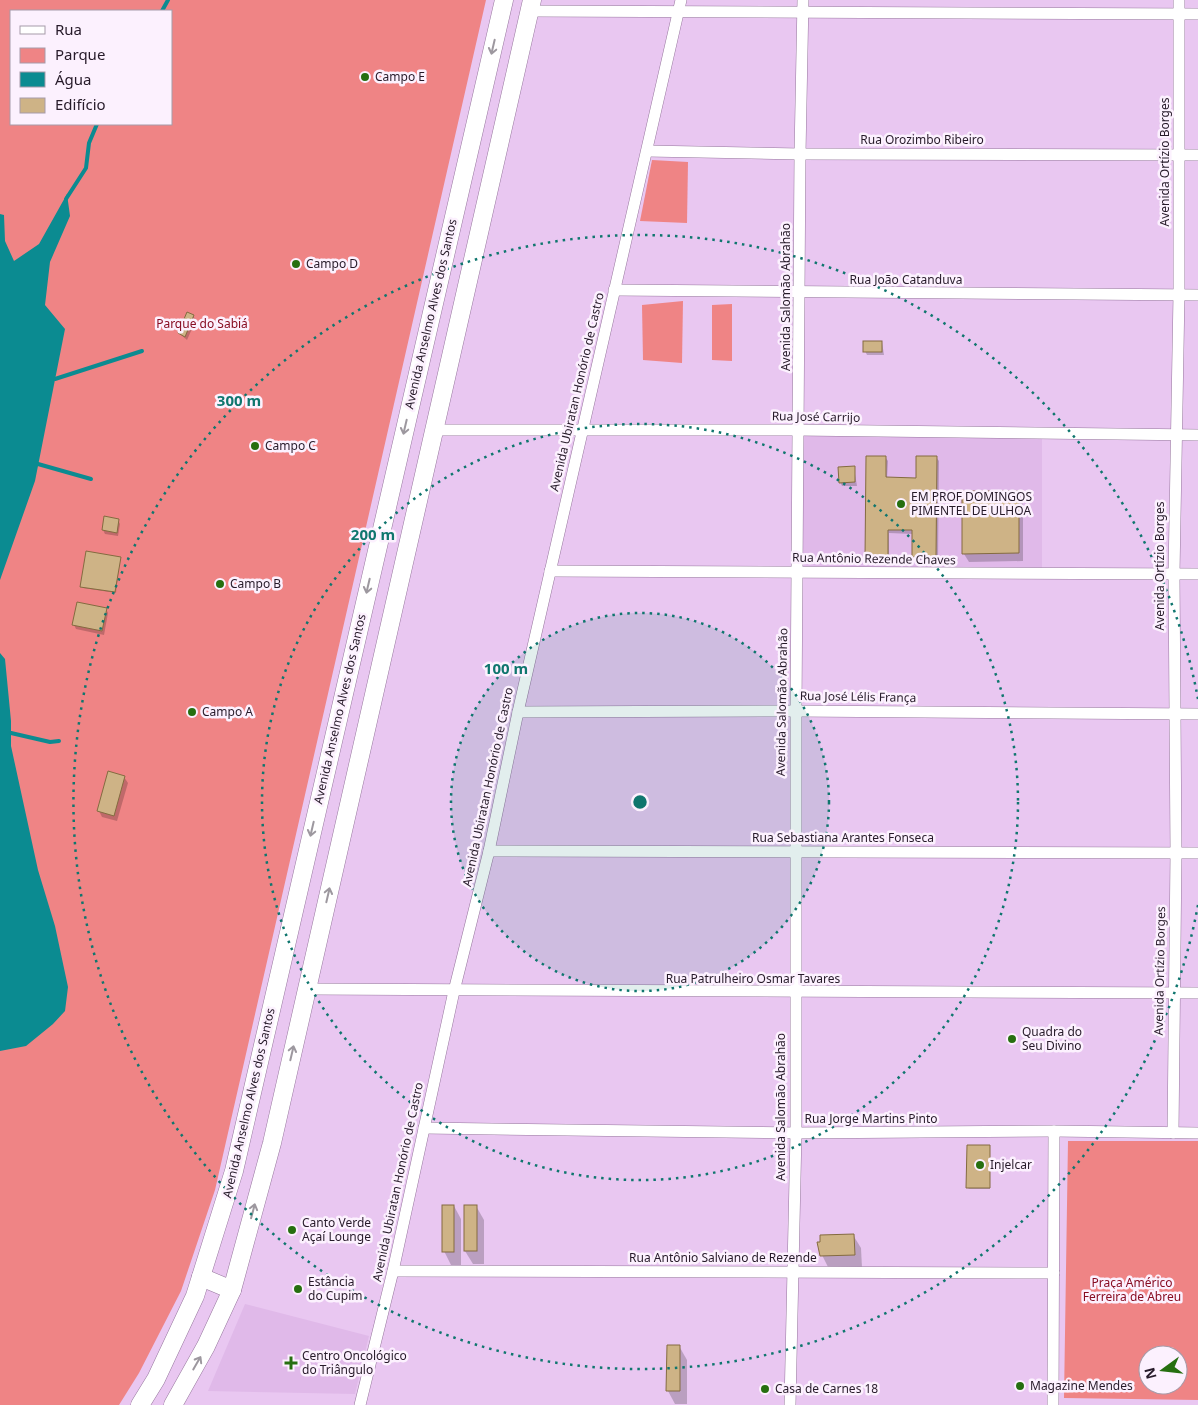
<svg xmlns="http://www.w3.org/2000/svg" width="1198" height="1405" viewBox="0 0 1198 1405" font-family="'Noto Sans',sans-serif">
	<rect width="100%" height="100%" fill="#e9c7f1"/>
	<g fill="#e0b9e9">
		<polygon points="797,432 1042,436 1042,573 796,571"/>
		<polygon points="245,1304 369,1336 355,1394 208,1391"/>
	</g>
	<g fill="#ef8485" fill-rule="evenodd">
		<path d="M 0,0 L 486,0 L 215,1190 L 181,1291 L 139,1373 L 119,1405 L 0,1405 ZM 11,11 L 171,11 L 171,124 L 11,124 Z"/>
		<polygon points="652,160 688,162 687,223 640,221"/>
		<polygon points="683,301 682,363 643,360 642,305"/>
		<polygon points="732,304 732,361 712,360 712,305"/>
		<path d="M 1068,1141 L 1198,1141 L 1198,1400 L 1064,1398 ZM 1148,1355 L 1178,1355 L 1178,1385 L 1148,1385 Z"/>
	</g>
	<g fill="#0b8b91">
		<polygon points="67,194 70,216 50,262 45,305 65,329 35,481 0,580 0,214 4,215 5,241 14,261 39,244"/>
		<polygon points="0,653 5,659 11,721 11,746 38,870 55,926 68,987 65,1011 53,1024 26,1046 0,1051"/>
	</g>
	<g fill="#0003">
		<polygon points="193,316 196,320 187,340 179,333"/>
		<polygon points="882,342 884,355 867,355 865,351"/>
		<polygon points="885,457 888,461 887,479 917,479 936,457 939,461 938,561 915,560 913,557 913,534 889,533 889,562 868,562 866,558"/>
		<polygon points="854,468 857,486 842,486 840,482"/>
		<polygon points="1018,492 1023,501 1023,561 969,562 964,554"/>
		<polygon points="118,520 120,524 118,536 105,534 103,530"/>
		<polygon points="120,558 116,593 83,588 82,586"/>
		<polygon points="106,609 108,613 104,635 76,629 74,625"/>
		<polygon points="124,777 128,783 117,821 102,817 99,811"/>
		<polygon points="990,1146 990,1189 969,1189 968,1188"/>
		<polygon points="454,1206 461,1219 461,1265 451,1265 444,1251"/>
		<polygon points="465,1206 476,1206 484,1220 484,1264 473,1264 465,1251"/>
		<polygon points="853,1235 861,1248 862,1268 829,1269 822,1255"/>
		<polygon points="679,1346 687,1360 687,1404 675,1404 668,1391"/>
	</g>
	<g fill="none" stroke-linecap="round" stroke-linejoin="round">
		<g stroke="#0b8b91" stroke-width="4">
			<polyline points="162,11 168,0"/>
			<polyline points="66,199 86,168 89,143 97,124"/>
			<polyline points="55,379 142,351"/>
			<polyline points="38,464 91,479"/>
			<polyline points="11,733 50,742 59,741"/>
		</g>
	</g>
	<g fill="#ceb386" stroke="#846b40">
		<polygon points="187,312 194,315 185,337 178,333"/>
		<rect x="863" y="341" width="19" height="11"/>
		<polygon points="866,456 886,456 886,477 916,478 916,456 937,456 936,557 912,557 912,530 888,530 888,558 865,558"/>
		<polygon points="855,466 855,482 839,483 838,467"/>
		<polygon points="962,491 1019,491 1019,553 962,554"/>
		<polygon points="104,516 119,519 117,533 102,530"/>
		<polygon points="86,551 121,557 115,592 80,587"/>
		<polygon points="77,602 107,608 102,631 72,625"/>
		<polygon points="108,771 125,776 114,816 97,811"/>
		<polygon points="967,1145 990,1145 990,1188 966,1188"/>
		<rect x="442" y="1205" width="12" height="47"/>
		<rect x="464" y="1205" width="13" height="46"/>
		<polygon points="854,1234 855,1255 820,1256 817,1242 820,1242 820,1235"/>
		<polygon points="667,1345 680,1345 680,1391 666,1391"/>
	</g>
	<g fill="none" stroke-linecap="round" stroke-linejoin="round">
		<defs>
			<g id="minor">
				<polyline points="529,11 1198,14"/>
				<polyline points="647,151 800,154 1198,155"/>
				<polyline points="614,290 1198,295"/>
				<polyline points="433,430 798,430 1198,435"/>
				<polyline points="550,571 1198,574"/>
				<polyline points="518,712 796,711 1198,714"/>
				<polyline points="489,851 1198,853"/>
				<polyline points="307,989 1198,993"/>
				<polyline points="424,1128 796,1133 1054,1131 1198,1133"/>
				<polyline points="1173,1133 1176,853 1174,574 1179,294 1179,0"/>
				<polyline points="393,1271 1054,1273"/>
				<polyline points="360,1405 393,1271 454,991 489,851 518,712 681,0"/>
				<polyline points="790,1405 796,1133 796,711 800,154 803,0"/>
				<polyline points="1053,1405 1054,1131"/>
			</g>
			<g id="primary">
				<polyline points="201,1277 232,1290"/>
				<polyline points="140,1405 156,1379 195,1296 234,1171 504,0"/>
				<polyline points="173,1405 206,1346 232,1290 272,1143 532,0"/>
			</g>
		</defs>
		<use href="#minor" stroke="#96779d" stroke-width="12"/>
		<use href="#primary" stroke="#96779d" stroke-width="19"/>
		<use href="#minor" stroke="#fff" stroke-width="11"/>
		<use href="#primary" stroke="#fff" stroke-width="18"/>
	</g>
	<defs><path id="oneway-shaft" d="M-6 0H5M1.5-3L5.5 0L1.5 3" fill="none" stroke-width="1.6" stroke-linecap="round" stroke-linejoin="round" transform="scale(1.25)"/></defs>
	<g stroke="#9d989f">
		<use href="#oneway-shaft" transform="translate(493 47) rotate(103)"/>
		<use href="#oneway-shaft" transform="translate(405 427) rotate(103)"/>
		<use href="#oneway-shaft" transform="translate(368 586) rotate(103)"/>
		<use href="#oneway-shaft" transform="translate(312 829) rotate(103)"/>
		<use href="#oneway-shaft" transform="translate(328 895) rotate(-77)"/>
		<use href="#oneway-shaft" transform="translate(292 1053) rotate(-77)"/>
		<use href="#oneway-shaft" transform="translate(253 1211) rotate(-75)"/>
		<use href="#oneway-shaft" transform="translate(197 1363) rotate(-60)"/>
	</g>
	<circle cx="640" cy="802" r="189" fill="#0f766e" fill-opacity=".12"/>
	<g fill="none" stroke="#0f766e" stroke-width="2.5" stroke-dasharray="2.5 5">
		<circle cx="640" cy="802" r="189"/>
		<circle cx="640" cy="802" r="378"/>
		<path d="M1198 905A567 567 0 1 1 1198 699"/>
	</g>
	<g fill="#266f10" stroke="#fcf1fe" stroke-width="2">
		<circle cx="365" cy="77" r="5"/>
		<circle cx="296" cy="264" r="5"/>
		<circle cx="255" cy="446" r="5"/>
		<circle cx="901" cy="504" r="5"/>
		<circle cx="220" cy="584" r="5"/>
		<circle cx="192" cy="712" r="5"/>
		<circle cx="1012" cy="1039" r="5"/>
		<circle cx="980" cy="1165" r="5"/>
		<circle cx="292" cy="1230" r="5"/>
		<circle cx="298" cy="1289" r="5"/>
		<path d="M288.5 1355.5h5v5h5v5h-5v5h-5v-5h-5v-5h5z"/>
		<circle cx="1020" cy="1386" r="5"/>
		<circle cx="765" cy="1389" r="5"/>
	</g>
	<g text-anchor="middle" stroke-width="5" stroke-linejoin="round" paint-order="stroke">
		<g font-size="12" fill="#261a29" stroke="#fcf1fe" text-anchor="start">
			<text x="375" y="81">Campo E</text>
			<text x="306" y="268">Campo D</text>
			<text x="265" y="450">Campo C</text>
			<text x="911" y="501">EM PROF DOMINGOS<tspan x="911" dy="14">PIMENTEL DE ULHOA</tspan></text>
			<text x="230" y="588">Campo B</text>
			<text x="202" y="716">Campo A</text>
			<text x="1022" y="1036">Quadra do<tspan x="1022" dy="14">Seu Divino</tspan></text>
			<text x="990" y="1169">Injelcar</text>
			<text x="302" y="1227">Canto Verde<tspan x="302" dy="14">Açaí Lounge</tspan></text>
			<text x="308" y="1286">Estância<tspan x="308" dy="14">do Cupim</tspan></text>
			<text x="302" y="1360">Centro Oncológico<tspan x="302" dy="14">do Triângulo</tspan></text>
			<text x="1030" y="1390">Magazine Mendes</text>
			<text x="775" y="1393">Casa de Carnes 18</text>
		</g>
		<g font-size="12" fill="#261a29" stroke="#fcf1fe">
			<text x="922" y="144">Rua Orozimbo Ribeiro</text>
			<text transform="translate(1165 162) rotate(-90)" y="4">Avenida Ortízio Borges</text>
			<text x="906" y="284">Rua João Catanduva</text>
			<text transform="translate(786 297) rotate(-90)" y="4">Avenida Salomão Abrahão</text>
			<text transform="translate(431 314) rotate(-77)" y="4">Avenida Anselmo Alves dos Santos</text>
			<text transform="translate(577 392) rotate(-77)" y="4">Avenida Ubiratan Honório de Castro</text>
			<text transform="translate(816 417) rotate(1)" y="4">Rua José Carrijo</text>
			<text transform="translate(874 559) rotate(1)" y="4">Rua Antônio Rezende Chaves</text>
			<text transform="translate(1160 566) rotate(-90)" y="4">Avenida Ortízio Borges</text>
			<text transform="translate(858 697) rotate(1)" y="4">Rua José Lélis França</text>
			<text transform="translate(782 702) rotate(-89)" y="4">Avenida Salomão Abrahão</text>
			<text transform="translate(340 709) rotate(-77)" y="4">Avenida Anselmo Alves dos Santos</text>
			<text transform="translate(488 787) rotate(-78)" y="4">Avenida Ubiratan Honório de Castro</text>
			<text x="843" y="842">Rua Sebastiana Arantes Fonseca</text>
			<text transform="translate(1160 971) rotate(-89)" y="4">Avenida Ortízio Borges</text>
			<text x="753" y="983">Rua Patrulheiro Osmar Tavares</text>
			<text transform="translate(249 1103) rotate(-77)" y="4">Avenida Anselmo Alves dos Santos</text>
			<text transform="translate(781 1107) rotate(-90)" y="4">Avenida Salomão Abrahão</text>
			<text x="871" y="1123">Rua Jorge Martins Pinto</text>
			<text transform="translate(398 1182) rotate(-78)" y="4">Avenida Ubiratan Honório de Castro</text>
			<text x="723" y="1262">Rua Antônio Salviano de Rezende</text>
		</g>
		<g font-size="12" fill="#880d23" stroke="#fcf1fe">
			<text x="202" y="328">Parque do Sabiá</text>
			<text x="1132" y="1287">Praça Américo<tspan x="1132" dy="14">Ferreira de Abreu</tspan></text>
		</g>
	</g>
	<circle cx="640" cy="802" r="8" fill="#0f766e" stroke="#fcf1fe" stroke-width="2.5"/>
	<g font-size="15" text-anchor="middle" font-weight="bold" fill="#0f766e" stroke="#fcf1fe" stroke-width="5" stroke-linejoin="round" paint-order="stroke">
		<text x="239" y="406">300 m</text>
		<text x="373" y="540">200 m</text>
		<text x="506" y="674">100 m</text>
	</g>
	<rect x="10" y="10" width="162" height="115" fill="#fcf1fe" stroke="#a69ba9"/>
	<rect x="20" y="26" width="25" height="8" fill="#ffffff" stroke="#a69ba9"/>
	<text x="55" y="35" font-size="15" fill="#261a29">Rua</text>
	<rect x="20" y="48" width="25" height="15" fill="#ef8485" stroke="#a69ba9"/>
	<text x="55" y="60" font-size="15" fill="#261a29">Parque</text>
	<rect x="20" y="72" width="25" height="15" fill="#0b8b91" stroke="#a69ba9"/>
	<text x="55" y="85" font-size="15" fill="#261a29">Água</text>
	<rect x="20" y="98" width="25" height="15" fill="#ceb386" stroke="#a69ba9"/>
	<text x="55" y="110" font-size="15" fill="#261a29">Edifício</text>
	<g transform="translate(1163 1370) rotate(255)"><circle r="24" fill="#fcf1fe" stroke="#a69ba9"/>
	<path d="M0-4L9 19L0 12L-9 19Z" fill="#266f10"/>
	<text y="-8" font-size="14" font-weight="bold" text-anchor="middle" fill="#261a29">N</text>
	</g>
</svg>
